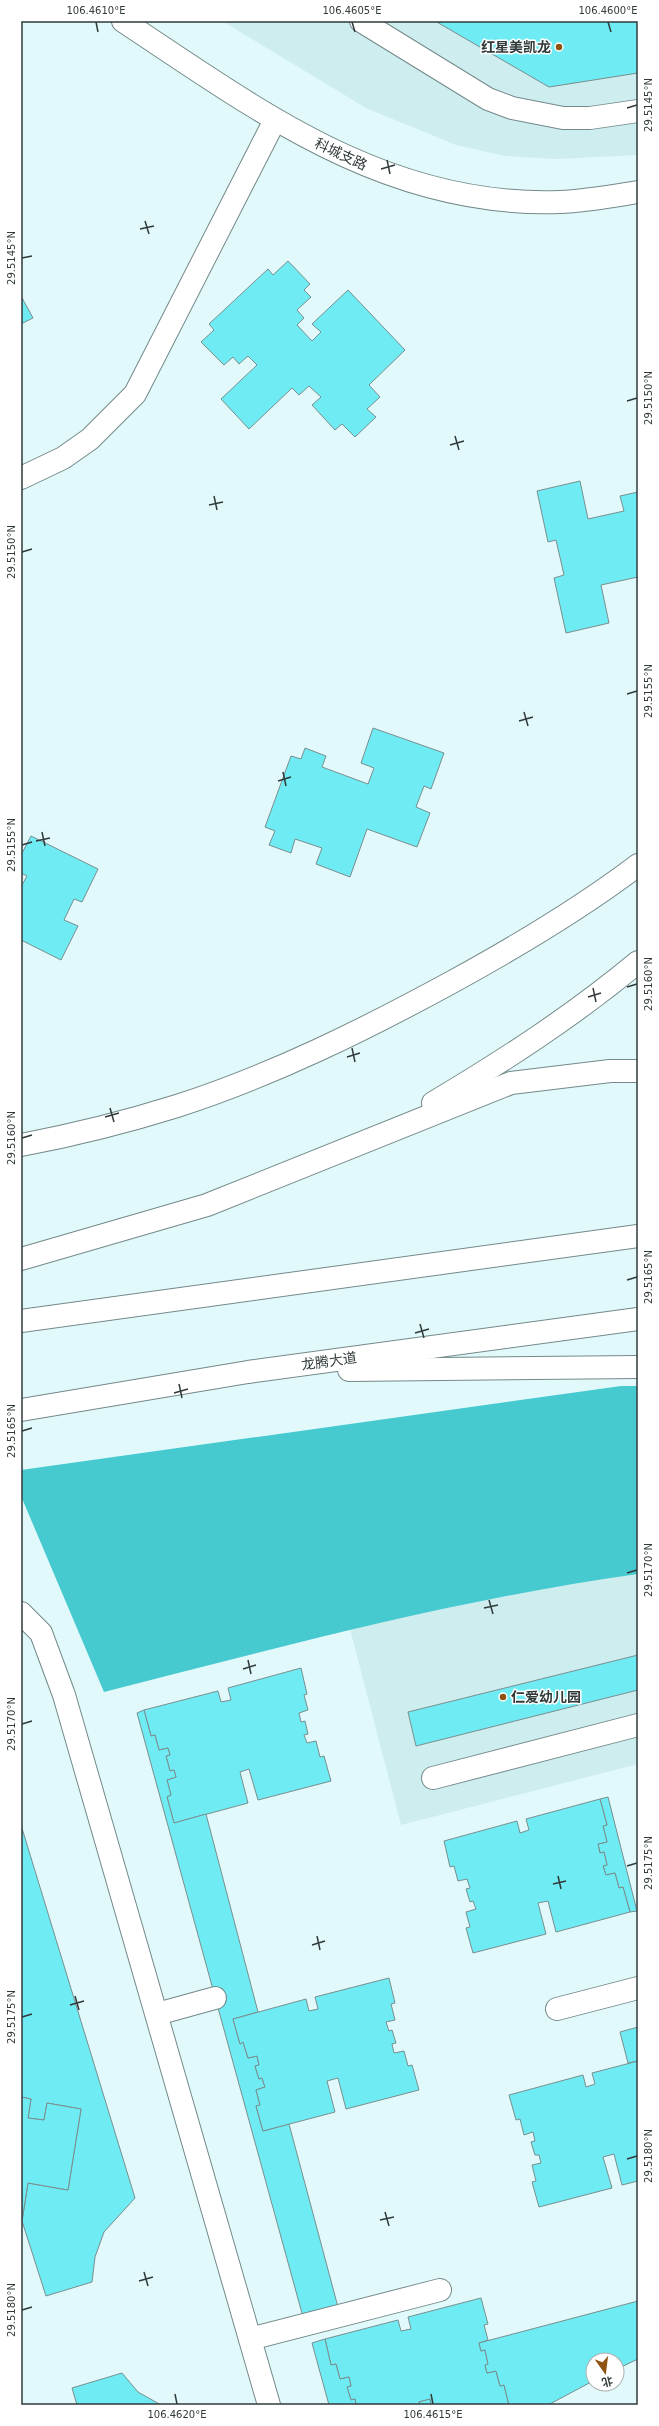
<svg xmlns="http://www.w3.org/2000/svg" width="659" height="2426" viewBox="0 0 659 2426" font-family="'DejaVu Sans','Noto Sans SC',sans-serif">
	<rect width="100%" height="100%" fill="#e1f9fa"/>
	<g fill="#cdedef">
		<polygon points="222,21 638,21 638,155 557,159 505,156 456,145 366,108"/>
		<polygon points="638,1574 638,1764 401,1825 350,1629 459,1604 563,1584"/>
	</g>
	<path fill="#47c9d0" d="M 621,1386 L 638,1386 L 638,1574 C 457,1599 281,1647 104,1692 L 21,1496 L 21,1470 Z"/>
	<g fill="#6fecf3" stroke="#798e8f">
		<polygon points="435,21 638,21 638,73 549,87"/>
		<polygon points="288,261 310,284 304,290 311,297 297,310 304,318 297,325 312,341 321,332 312,324 348,290 405,350 369,385 380,397 367,409 376,417 355,437 342,424 335,430 312,405 321,397 309,386 299,395 292,388 249,429 221,399 257,365 248,356 239,364 233,357 224,365 201,342 214,330 209,324 268,269 273,275"/>
		<polygon points="21,296 33,318 21,324"/>
		<polygon points="580,481 588,519 624,511 620,496 638,492 638,577 601,585 609,623 566,633 554,578 564,575 556,540 548,542 537,491"/>
		<polygon points="373,728 444,753 431,789 424,786 416,807 430,813 417,847 367,829 350,877 316,864 322,848 295,839 291,853 269,845 275,831 265,827 291,756 301,759 305,748 326,756 322,767 368,784 374,768 361,763"/>
		<polygon points="31,836 98,869 82,902 74,899 64,920 78,926 61,960 21,940 21,887 27,876 21,873 21,855"/>
		<polygon points="638,1655 638,1690 416,1746 408,1712"/>
		<polygon points="301,1668 307,1694 304,1695 308,1710 299,1713 301,1722 305,1721 308,1734 304,1735 307,1743 316,1741 320,1757 324,1756 331,1781 258,1800 249,1769 240,1772 248,1803 174,1823 167,1797 171,1795 167,1780 176,1777 174,1770 170,1771 166,1756 170,1755 168,1748 159,1750 155,1735 151,1736 144,1710 218,1691 221,1702 231,1700 228,1688"/>
		<polygon points="144,1710 151,1736 155,1735 159,1750 168,1748 170,1755 166,1756 170,1771 174,1770 176,1777 167,1780 171,1795 167,1797 174,1823 206,1814 258,2012 233,2019 240,2044 243,2042 248,2058 257,2056 259,2065 255,2066 259,2079 262,2078 265,2087 256,2090 260,2105 256,2106 263,2131 289,2124 338,2307 303,2317 137,1713"/>
		<polygon points="608,1797 637,1911 630,1912 623,1887 619,1888 615,1873 606,1875 603,1866 607,1865 604,1852 600,1853 598,1844 607,1842 603,1826 607,1825 600,1799"/>
		<polygon points="600,1799 607,1825 603,1826 607,1842 598,1844 600,1853 604,1852 607,1865 603,1866 606,1875 615,1873 619,1888 623,1887 630,1912 556,1932 548,1901 538,1903 546,1934 473,1953 466,1928 470,1927 466,1912 476,1909 473,1901 470,1902 466,1889 470,1888 467,1879 458,1881 454,1866 450,1867 444,1841 517,1821 520,1833 529,1830 526,1819"/>
		<polygon points="21,1825 135,2198 104,2232 95,2257 92,2282 46,2296 22,2221 28,2183 68,2190 81,2109 47,2103 44,2120 28,2118 31,2099 21,2097"/>
		<polygon points="389,1978 395,2003 391,2004 395,2020 386,2022 389,2031 392,2030 396,2043 392,2044 394,2053 404,2051 408,2066 412,2065 419,2090 346,2109 338,2078 327,2081 335,2112 263,2131 256,2106 260,2105 256,2090 265,2087 262,2078 259,2079 255,2066 259,2065 257,2056 248,2058 243,2042 240,2044 233,2019 306,1999 309,2011 318,2009 315,1997"/>
		<polygon points="638,2027 638,2061 628,2063 620,2032"/>
		<polygon points="638,2061 638,2181 622,2185 614,2154 603,2157 612,2188 539,2207 532,2182 536,2181 532,2165 541,2163 539,2155 535,2155 531,2142 535,2141 533,2132 524,2135 520,2119 516,2120 509,2095 583,2075 586,2087 595,2084 592,2073"/>
		<polygon points="21,2097 31,2099 28,2118 44,2120 47,2103 81,2109 68,2190 28,2183 22,2221"/>
		<polygon points="481,2298 488,2324 484,2325 488,2340 479,2343 481,2351 485,2350 488,2364 485,2365 487,2373 496,2371 500,2386 504,2385 509,2405 431,2405 430,2399 419,2402 420,2405 356,2405 355,2399 351,2400 347,2387 351,2386 349,2377 340,2379 336,2364 331,2365 325,2339 398,2320 401,2331 411,2329 408,2317"/>
		<polygon points="638,2301 638,2359 617,2369 617,2360 593,2360 593,2381 548,2405 509,2405 504,2385 500,2386 496,2371 487,2373 485,2365 488,2364 485,2350 481,2351 479,2343"/>
		<polygon points="325,2339 331,2365 336,2364 340,2379 349,2377 351,2386 347,2387 351,2400 355,2399 356,2405 329,2405 312,2343"/>
		<polygon points="122,2373 138,2392 161,2405 77,2405 72,2388"/>
		<polygon points="430,2399 431,2405 420,2405 419,2402"/>
	</g>
	<g fill="none" stroke-linecap="round" stroke-linejoin="round">
		<defs>
			<g id="minor">
				<path d="M 123,21 C 259,111 387,208 560,202 C 586,201 613,196 638,192"/>
				<polyline points="361,21 488,99 512,108 563,118 590,118 638,111"/>
				<polyline points="21,478 63,458 90,439 135,394 275,120"/>
				<polyline points="433,1778 638,1725"/>
				<polyline points="557,2009 638,1988"/>
				<polyline points="157,2014 215,1998"/>
				<polyline points="250,2339 440,2290"/>
			</g>
			<g id="major">
				<path d="M 21,1145 C 74,1135 126,1122 177,1106 C 273,1075 364,1030 452,982 C 516,947 580,909 638,865"/>
				<polyline points="21,1613 41,1633 64,1695 269,2405"/>
			</g>
			<g id="highway">
				<path d="M 433,1103 C 505,1060 573,1016 638,962"/>
				<polyline points="21,1259 207,1205 511,1083 610,1071 638,1071"/>
				<polyline points="21,1321 638,1236"/>
				<polyline points="349,1370 638,1367"/>
				<polyline points="21,1410 248,1372 638,1319"/>
			</g>
		</defs>
		<use href="#minor" stroke="#74898a" stroke-width="24"/>
		<use href="#major" stroke="#74898a" stroke-width="24"/>
		<use href="#highway" stroke="#74898a" stroke-width="24"/>
		<use href="#minor" stroke="#fff" stroke-width="22"/>
		<use href="#major" stroke="#fff" stroke-width="22"/>
		<use href="#highway" stroke="#fff" stroke-width="22"/>
	</g>
	<path fill="none" stroke="#313a3b" stroke-width="1.5" d="M 96,22 L 98,32M 352,22 L 355,32M 608,22 L 611,32M 627,108 L 637,105M 387,160 L 390,174M 381,169 L 395,165M 145,221 L 149,234M 140,229 L 154,226M 22,258 L 32,256M 627,401 L 637,398M 455,436 L 459,450M 450,445 L 464,441M 214,496 L 217,510M 209,505 L 223,502M 22,552 L 32,549M 627,694 L 637,691M 524,712 L 528,726M 519,721 L 533,717M 283,772 L 286,786M 278,781 L 291,777M 42,832 L 45,846M 36,841 L 50,838M 22,845 L 32,842M 627,987 L 637,984M 593,988 L 596,1002M 588,997 L 601,993M 352,1048 L 355,1062M 347,1057 L 360,1053M 110,1108 L 114,1122M 105,1117 L 119,1113M 22,1138 L 32,1135M 627,1280 L 637,1277M 420,1324 L 424,1338M 415,1333 L 429,1329M 179,1384 L 182,1398M 174,1393 L 188,1389M 22,1431 L 32,1428M 627,1573 L 637,1570M 489,1600 L 493,1614M 484,1608 L 498,1605M 248,1660 L 251,1674M 243,1669 L 256,1665M 22,1724 L 32,1721M 627,1866 L 637,1863M 558,1876 L 561,1889M 553,1884 L 566,1881M 317,1936 L 320,1950M 312,1945 L 325,1941M 75,1996 L 79,2010M 70,2005 L 84,2001M 22,2017 L 32,2014M 627,2159 L 637,2156M 385,2212 L 389,2226M 380,2220 L 394,2217M 144,2272 L 148,2286M 139,2281 L 153,2277M 22,2310 L 32,2307M 175,2394 L 177,2404M 431,2394 L 433,2404"/>
	<g fill="#8e5310" stroke="#fff" stroke-width="1.5">
		<circle cx="559" cy="47" r="4"/>
		<circle cx="503" cy="1697" r="4"/>
	</g>
	<g text-anchor="middle" stroke-width="3" stroke-linejoin="round" paint-order="stroke">
		<g font-size="14" font-weight="bold" fill="#313a3b" stroke="#fff" text-anchor="end">
			<text x="551" y="52">红星美凯龙</text>
			<text x="511" y="1702" text-anchor="start">仁爱幼儿园</text>
		</g>
		<g font-size="14" fill="#313a3b" stroke="#fff">
			<text transform="translate(341 154) rotate(25)" y="5">科城支路</text>
			<text transform="translate(329 1361) rotate(-8)" y="5">龙腾大道</text>
		</g>
	</g>
	<rect width="659" height="2426" fill="none" stroke="#ffffff" stroke-width="44"/>
	<g transform="translate(605 2372) rotate(166)"><circle r="19" fill="#ffffff" stroke="#adb0b1"/>
	<path d="M0-3L7 15L0 10L-7 15Z" fill="#8e5310"/>
	<text y="-6" font-size="11" font-weight="bold" text-anchor="middle" fill="#313a3b">北</text>
	</g>
	<rect x="22" y="22" width="615" height="2382" fill="none" stroke="#313a3b" stroke-width="1.5"/>
	<g font-size="10" text-anchor="middle" fill="#313a3b">
		<text x="96" y="14">106.4610°E</text>
		<text x="352" y="14">106.4605°E</text>
		<text x="608" y="14">106.4600°E</text>
		<text transform="translate(648 105) rotate(-90)" y="4">29.5145°N</text>
		<text transform="translate(11 258) rotate(-90)" y="4">29.5145°N</text>
		<text transform="translate(648 398) rotate(-90)" y="4">29.5150°N</text>
		<text transform="translate(11 552) rotate(-90)" y="4">29.5150°N</text>
		<text transform="translate(648 691) rotate(-90)" y="4">29.5155°N</text>
		<text transform="translate(11 845) rotate(-90)" y="4">29.5155°N</text>
		<text transform="translate(648 984) rotate(-90)" y="4">29.5160°N</text>
		<text transform="translate(11 1138) rotate(-90)" y="4">29.5160°N</text>
		<text transform="translate(648 1277) rotate(-90)" y="4">29.5165°N</text>
		<text transform="translate(11 1431) rotate(-90)" y="4">29.5165°N</text>
		<text transform="translate(648 1570) rotate(-90)" y="4">29.5170°N</text>
		<text transform="translate(11 1724) rotate(-90)" y="4">29.5170°N</text>
		<text transform="translate(648 1863) rotate(-90)" y="4">29.5175°N</text>
		<text transform="translate(11 2017) rotate(-90)" y="4">29.5175°N</text>
		<text transform="translate(648 2156) rotate(-90)" y="4">29.5180°N</text>
		<text transform="translate(11 2310) rotate(-90)" y="4">29.5180°N</text>
		<text x="177" y="2418">106.4620°E</text>
		<text x="433" y="2418">106.4615°E</text>
	</g>
</svg>
